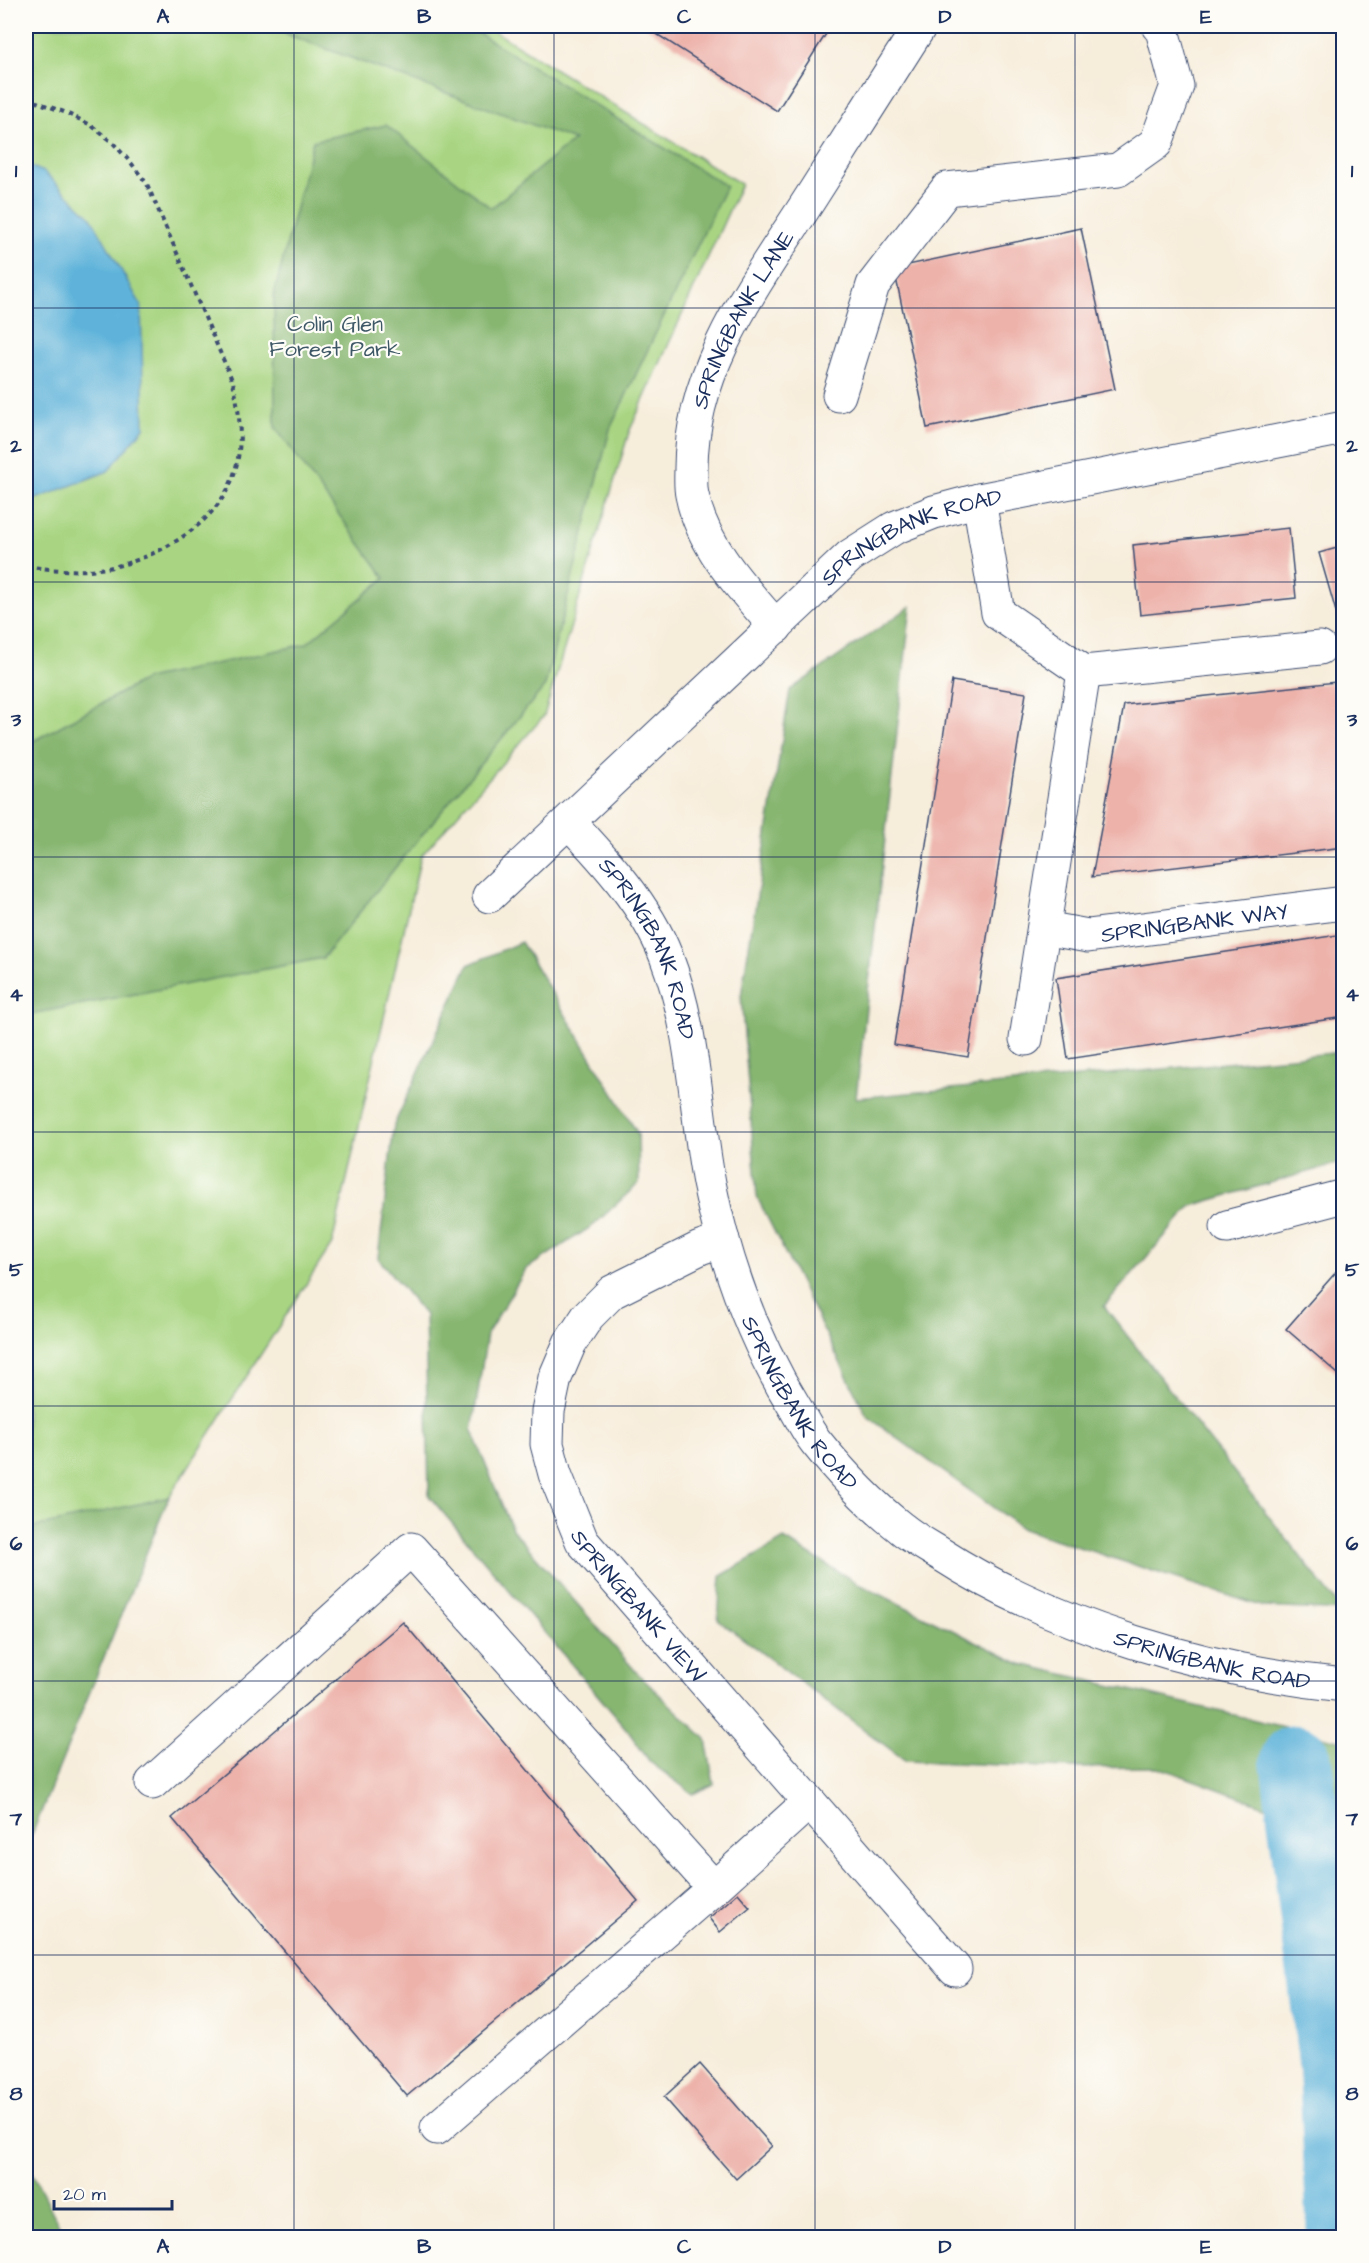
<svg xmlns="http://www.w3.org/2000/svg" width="1369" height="2263" viewBox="0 0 1369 2263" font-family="'Architects Daughter',sans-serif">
	<rect width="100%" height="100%" fill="#fdfcf7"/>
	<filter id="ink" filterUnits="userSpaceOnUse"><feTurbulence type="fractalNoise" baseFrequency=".0167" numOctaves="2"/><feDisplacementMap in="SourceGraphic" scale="12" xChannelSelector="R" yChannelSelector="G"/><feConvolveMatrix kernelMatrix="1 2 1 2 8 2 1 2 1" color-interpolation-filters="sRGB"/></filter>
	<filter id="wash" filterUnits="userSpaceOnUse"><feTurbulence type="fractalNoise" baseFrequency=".008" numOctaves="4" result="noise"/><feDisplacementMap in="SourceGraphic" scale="24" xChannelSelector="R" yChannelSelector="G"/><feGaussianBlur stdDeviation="1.35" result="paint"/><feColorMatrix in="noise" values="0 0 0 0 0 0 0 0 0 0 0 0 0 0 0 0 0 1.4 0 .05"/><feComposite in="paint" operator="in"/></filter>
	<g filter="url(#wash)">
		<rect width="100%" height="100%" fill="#f7eddb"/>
		<polygon fill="#a9d582" stroke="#628270" stroke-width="1.5" points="26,26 486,26 741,184 629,432 544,716 421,856 332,1244 169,1497 26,1556"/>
		<g fill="#86b670" stroke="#507267" stroke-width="1.5">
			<polygon points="264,26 467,26 726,186 610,429 545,686 399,863 323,958 26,1015 26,745 146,679 306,644 385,578 275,427 274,295 313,141 386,125 491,208 574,140"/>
			<polygon points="911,606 856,1098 1343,1052 1343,1162 1191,1206 1104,1306 1343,1611 1264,1607 1023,1529 867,1416 757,1197 741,996 790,690"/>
			<polygon points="521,942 638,1134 639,1183 594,1225 526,1269 487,1334 472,1431 512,1529 639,1675 706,1739 714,1784 693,1794 650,1762 628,1731 429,1496 425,1315 378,1258 394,1125 468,965"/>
			<polygon points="169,1497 33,1832 26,1845 26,1529"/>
			<polygon points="784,1539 857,1583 1021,1664 1343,1741 1343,2237 1319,2237 1270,1808 1158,1767 1069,1768 906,1761 718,1620 721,1576"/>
			<polygon points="26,2160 65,2237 26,2237"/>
		</g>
		<polygon fill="#5eb3da" stroke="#3c719c" stroke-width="1.5" points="26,165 44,172 91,217 141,305 144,428 108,471 31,501 26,498"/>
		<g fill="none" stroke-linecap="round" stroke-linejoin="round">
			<polyline stroke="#5eb3da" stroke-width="72" points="1296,1761 1335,2068 1343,2238"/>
		</g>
		<g id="blocks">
			<g fill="#edb3ab">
				<polygon points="644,26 831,26 777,111"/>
				<polygon points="1081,228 1115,389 927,428 894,268"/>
				<polygon points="1289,528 1296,598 1140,615 1133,545"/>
				<polygon points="1344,546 1344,636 1343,636 1319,553"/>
				<polygon points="952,681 1026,693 968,1057 894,1045"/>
				<polygon points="1336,682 1344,704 1344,847 1092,877 1124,705"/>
				<polygon points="1344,934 1344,1017 1068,1059 1056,978"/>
				<polygon points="1344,1263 1344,1379 1286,1329"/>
				<polygon points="403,1622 638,1901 407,2096 172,1818"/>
				<polygon points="738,1893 750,1907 720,1932 709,1918"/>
				<polygon points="700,2064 772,2146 736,2179 664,2097"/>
			</g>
		</g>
	</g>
	<g filter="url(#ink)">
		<use href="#blocks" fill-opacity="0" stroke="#3c4c71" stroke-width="1.5"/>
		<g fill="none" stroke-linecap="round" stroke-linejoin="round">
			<defs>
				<g id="minor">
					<polyline points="839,395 873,285 947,189 1118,170 1156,143 1177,86 1162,30 1158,26"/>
					<polyline points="979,500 998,613 1084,672 1026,1039"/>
					<path id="s1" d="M 776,627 C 743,589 702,546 692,495 C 690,486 691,476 691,468 C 691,364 760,278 813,194 C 849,138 884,82 920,26"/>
					<polyline points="1084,672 1320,648"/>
					<path id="s2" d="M 569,822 C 606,861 646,905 666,956 C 694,1028 695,1108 709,1183 C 725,1262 753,1340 796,1409 C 802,1420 808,1432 816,1442 C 841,1473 870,1504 901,1528 C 913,1538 926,1545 939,1553 C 1053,1627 1209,1672 1344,1685"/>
					<path id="s3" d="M 489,896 L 850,556 L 894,528 L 934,512 L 979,500 L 1344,428"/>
					<path id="s4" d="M 1044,928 L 1088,936 L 1344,903"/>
					<polyline points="1227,1227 1344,1196"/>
					<path id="s5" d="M 723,1240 L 700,1248 L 612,1292 L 588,1316 L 570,1343 L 555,1378 L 548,1411 L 547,1444 L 555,1474 L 582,1541 L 955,1969"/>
					<polyline points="152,1783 411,1549 714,1888"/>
					<polyline points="437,2128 714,1888 809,1802"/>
				</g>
			</defs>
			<use href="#minor" stroke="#3c4c71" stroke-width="35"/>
			<path stroke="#3c4c71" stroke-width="4" stroke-dasharray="4.5 4.5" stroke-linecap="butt" d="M 26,98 L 64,112 L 91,125 L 114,144 L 132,164 L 147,184 L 233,382 C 240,412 244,447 233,477 C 217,522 165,553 121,565 C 91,573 56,571 26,566"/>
			<use href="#minor" stroke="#fff" stroke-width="33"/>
		</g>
	</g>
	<path fill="none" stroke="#1b2f5e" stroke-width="1.5" stroke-opacity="0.55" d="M 294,26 L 294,2238M 554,26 L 554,2238M 815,26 L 815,2238M 1075,26 L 1075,2238M 26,308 L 1344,308M 26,582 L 1344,582M 26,857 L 1344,857M 26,1132 L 1344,1132M 26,1406 L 1344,1406M 26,1681 L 1344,1681M 26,1955 L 1344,1955"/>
	<g text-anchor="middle" stroke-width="4.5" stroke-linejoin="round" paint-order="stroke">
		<g font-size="22" fill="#1b2f5e" stroke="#fdfcf7">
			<text dy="8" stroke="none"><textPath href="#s1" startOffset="345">SPRINGBANK LANE</textPath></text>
			<text dy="8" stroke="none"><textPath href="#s3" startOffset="560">SPRINGBANK ROAD</textPath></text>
			<text dy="8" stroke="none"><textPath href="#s4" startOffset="152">SPRINGBANK WAY</textPath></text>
			<text dy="8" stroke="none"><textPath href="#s2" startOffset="152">SPRINGBANK ROAD</textPath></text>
			<text dy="8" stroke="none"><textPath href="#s2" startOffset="638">SPRINGBANK ROAD</textPath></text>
			<text dy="8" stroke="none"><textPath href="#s5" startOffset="483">SPRINGBANK VIEW</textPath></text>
			<text dy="8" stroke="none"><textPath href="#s2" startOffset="1142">SPRINGBANK ROAD</textPath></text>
		</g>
		<g font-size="22" fill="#3e5867" stroke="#fdfcf7">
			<text x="335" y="331">Colin Glen<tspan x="335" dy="25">Forest Park</tspan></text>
		</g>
	</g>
	<rect width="1369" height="2263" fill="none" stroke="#fdfcf7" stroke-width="66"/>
	<path d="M54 2200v9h118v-9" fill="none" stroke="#1b2f5e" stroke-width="3"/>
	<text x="63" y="2200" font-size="18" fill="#1b2f5e" stroke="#fdfcf7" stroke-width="4.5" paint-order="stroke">20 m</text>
	<rect x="33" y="33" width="1303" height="2197" fill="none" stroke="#1b2f5e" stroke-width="2"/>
	<g font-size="20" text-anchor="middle" font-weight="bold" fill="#1b2f5e">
		<text x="163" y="23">A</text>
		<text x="424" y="23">B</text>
		<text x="684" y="23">C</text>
		<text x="945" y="23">D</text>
		<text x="1206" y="23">E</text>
		<text x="16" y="177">1</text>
		<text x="1352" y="177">1</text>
		<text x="16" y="452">2</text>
		<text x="1352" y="452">2</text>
		<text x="16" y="726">3</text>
		<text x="1352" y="726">3</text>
		<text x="16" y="1001">4</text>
		<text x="1352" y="1001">4</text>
		<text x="16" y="1276">5</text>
		<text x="1352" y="1276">5</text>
		<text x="16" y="1550">6</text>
		<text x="1352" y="1550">6</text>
		<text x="16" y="1825">7</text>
		<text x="1352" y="1825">7</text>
		<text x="16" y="2100">8</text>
		<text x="1352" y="2100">8</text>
		<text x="163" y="2253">A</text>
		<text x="424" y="2253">B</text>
		<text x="684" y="2253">C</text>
		<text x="945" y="2253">D</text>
		<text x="1206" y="2253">E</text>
	</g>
</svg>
